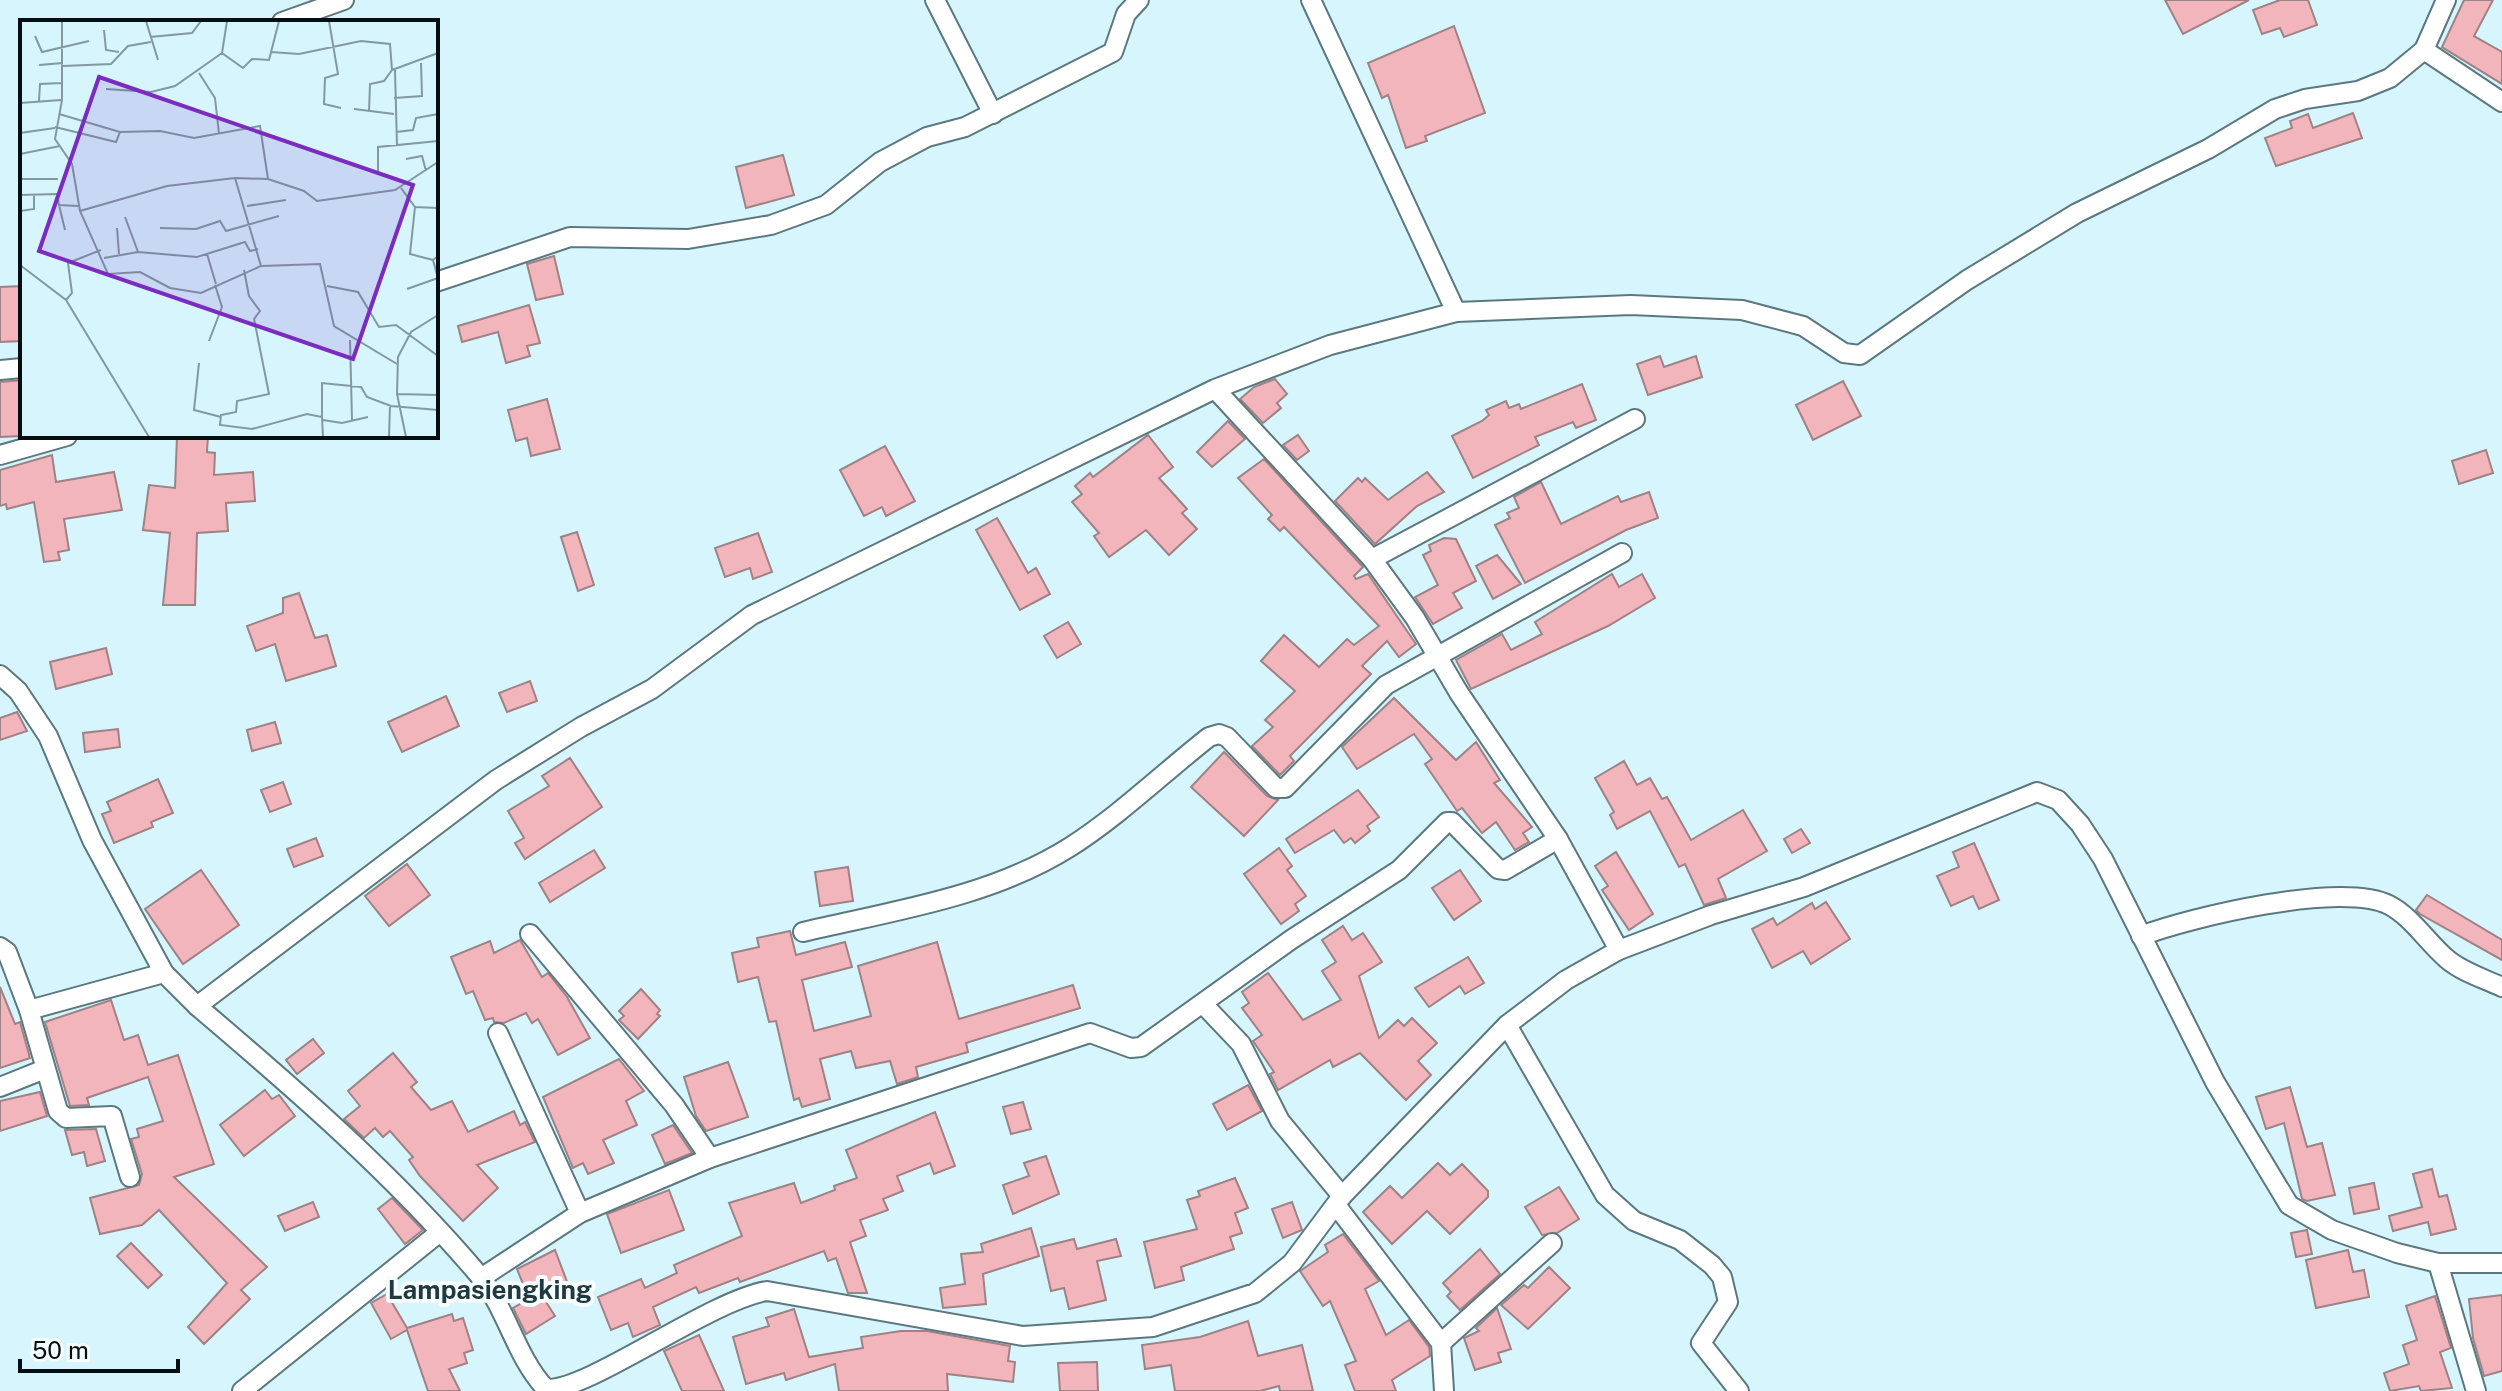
<svg xmlns="http://www.w3.org/2000/svg" width="2502" height="1391" viewBox="0 0 2502 1391" font-family="'Public Sans',sans-serif">
	<rect width="100%" height="100%" fill="#d6f5fd"/>
	<g fill="#f2b5bb" stroke="#9e8285" stroke-width="2">
		<polygon points="2165,0 2249,0 2183,34"/>
		<polygon points="2280,0 2308,0 2317,25 2284,37 2280,28 2262,34 2253,10"/>
		<polygon points="2464,0 2493,0 2474,36 2502,52 2502,84 2442,47"/>
		<polygon points="1454,26 1485,113 1425,136 1427,141 1406,148 1388,95 1382,98 1368,63"/>
		<polygon points="2353,113 2362,138 2276,166 2265,138 2292,128 2290,121 2308,114 2313,128"/>
		<polygon points="783,155 794,195 746,208 736,167"/>
		<polygon points="554,256 563,294 536,300 527,264"/>
		<polygon points="22,286 22,341 0,342 0,287"/>
		<polygon points="529,305 540,343 527,346 530,356 506,363 498,332 462,342 458,326"/>
		<polygon points="1660,356 1664,367 1696,356 1702,377 1648,395 1637,364"/>
		<polygon points="1275,379 1287,394 1277,403 1281,408 1263,423 1240,399 1254,387"/>
		<polygon points="22,380 22,436 0,437 0,382"/>
		<polygon points="1843,381 1861,416 1813,440 1796,405"/>
		<polygon points="1582,384 1596,420 1576,428 1573,422 1535,437 1539,445 1473,478 1452,436 1482,421 1489,415 1486,410 1506,401 1509,408 1519,404 1521,409"/>
		<polygon points="547,399 560,449 531,456 527,438 516,441 508,410"/>
		<polygon points="1228,421 1245,439 1212,467 1197,452"/>
		<polygon points="1148,435 1173,467 1159,478 1187,509 1182,513 1197,529 1169,555 1146,530 1109,557 1094,536 1099,533 1072,502 1082,494 1075,486 1090,473 1093,477"/>
		<polygon points="1298,435 1309,451 1297,460 1283,445"/>
		<polygon points="177,436 208,436 207,452 215,453 214,475 253,472 255,501 226,503 228,531 197,533 195,605 163,605 170,533 143,530 149,485 175,488"/>
		<polygon points="885,446 915,501 886,516 882,507 864,516 840,470"/>
		<polygon points="2486,450 2493,473 2459,484 2452,461"/>
		<polygon points="52,455 56,482 114,472 122,510 64,519 69,550 58,552 60,560 44,562 34,502 7,509 6,504 0,506 0,470"/>
		<polygon points="1264,459 1363,567 1354,576 1356,579 1368,574 1416,644 1399,657 1387,641 1362,666 1371,674 1290,756 1294,761 1280,775 1252,746 1273,727 1265,720 1295,691 1261,661 1284,635 1319,667 1347,639 1354,645 1379,626 1284,527 1280,531 1268,519 1272,515 1238,478"/>
		<polygon points="1427,472 1444,492 1417,506 1375,544 1335,501 1358,478 1362,482 1365,478 1388,500"/>
		<polygon points="1541,482 1561,524 1618,496 1621,502 1649,492 1658,518 1626,530 1525,583 1495,525 1510,518 1507,513 1519,508 1514,497"/>
		<polygon points="997,518 1028,573 1036,568 1050,594 1020,610 976,530"/>
		<polygon points="577,532 594,585 578,591 561,537"/>
		<polygon points="758,533 772,572 753,579 750,568 725,577 715,548"/>
		<polygon points="1444,538 1456,539 1476,581 1453,593 1462,608 1433,624 1415,597 1438,585 1423,555 1431,551 1429,545"/>
		<polygon points="1497,555 1521,584 1493,599 1476,566"/>
		<polygon points="1612,574 1619,587 1642,574 1655,598 1608,626 1471,689 1456,660 1502,634 1511,650 1542,634 1535,622"/>
		<polygon points="299,593 315,638 327,635 336,666 286,681 275,644 256,651 247,626 283,613 283,598"/>
		<polygon points="1068,622 1081,644 1057,658 1044,636"/>
		<polygon points="106,648 112,674 56,689 50,662"/>
		<polygon points="530,681 537,701 507,712 499,693"/>
		<polygon points="446,696 459,726 402,752 388,722"/>
		<polygon points="1394,698 1456,760 1476,742 1500,780 1494,783 1532,827 1523,833 1529,842 1515,850 1496,822 1482,833 1462,808 1457,811 1425,764 1432,759 1414,734 1357,769 1342,747"/>
		<polygon points="17,712 27,731 0,740 0,718"/>
		<polygon points="275,722 281,743 252,751 247,730"/>
		<polygon points="118,729 120,747 85,752 83,733"/>
		<polygon points="1224,752 1267,796 1278,800 1244,836 1191,787"/>
		<polygon points="570,758 602,807 525,859 515,843 524,838 508,811 549,786 542,776"/>
		<polygon points="1624,761 1637,785 1650,778 1662,799 1667,797 1691,840 1743,810 1767,851 1718,879 1726,898 1704,905 1685,864 1679,867 1650,811 1617,829 1610,815 1614,812 1595,778"/>
		<polygon points="158,779 173,813 151,822 153,827 114,843 102,814 111,811 107,802"/>
		<polygon points="283,782 291,804 270,812 261,790"/>
		<polygon points="1358,790 1379,817 1367,826 1370,831 1355,843 1351,838 1344,843 1334,830 1295,853 1286,839"/>
		<polygon points="1801,829 1810,843 1792,853 1784,839"/>
		<polygon points="316,838 323,856 294,867 287,849"/>
		<polygon points="1974,843 1999,900 1979,909 1973,896 1951,906 1937,876 1959,867 1953,852"/>
		<polygon points="1279,848 1292,866 1287,870 1306,896 1295,904 1299,911 1281,924 1244,874"/>
		<polygon points="594,850 605,868 550,902 539,883"/>
		<polygon points="1616,852 1653,914 1629,930 1602,890 1608,886 1595,866"/>
		<polygon points="407,864 430,895 389,926 365,896"/>
		<polygon points="848,867 853,901 820,906 815,872"/>
		<polygon points="201,870 239,925 183,964 145,909"/>
		<polygon points="1460,870 1481,901 1454,920 1432,888"/>
		<polygon points="2427,895 2502,940 2502,960 2420,914 2416,910"/>
		<polygon points="1826,902 1850,939 1811,964 1803,951 1772,968 1752,929 1773,918 1777,925 1812,903 1815,909"/>
		<polygon points="1343,926 1352,940 1363,933 1382,962 1359,976 1379,1038 1398,1020 1404,1026 1412,1018 1437,1043 1418,1061 1431,1075 1406,1100 1360,1053 1333,1067 1330,1060 1278,1090 1270,1074 1274,1072 1253,1041 1262,1035 1242,1008 1249,1003 1242,992 1268,973 1303,1020 1341,1000 1322,971 1336,962 1322,940"/>
		<polygon points="790,931 796,955 845,942 852,967 802,980 814,1031 871,1016 858,966 937,942 959,1019 1073,985 1080,1008 966,1043 968,1052 916,1067 918,1077 897,1084 890,1061 856,1068 851,1051 820,1059 830,1099 802,1107 799,1098 794,1100 776,1021 769,1022 758,977 738,982 732,953 759,947 757,938"/>
		<polygon points="520,940 542,977 548,973 567,997 590,1038 558,1055 538,1019 532,1023 526,1013 504,1023 494,1022 493,1018 485,1020 473,991 466,994 451,957 490,941 494,953"/>
		<polygon points="1468,957 1484,983 1465,994 1460,986 1429,1007 1415,988"/>
		<polygon points="0,987 15,1024 20,1022 30,1058 0,1068"/>
		<polygon points="641,989 660,1010 657,1014 660,1016 638,1039 619,1020 624,1016 619,1011"/>
		<polygon points="111,1000 124,1040 138,1035 148,1065 178,1055 214,1164 174,1177 267,1267 241,1290 250,1299 204,1344 188,1327 227,1283 159,1210 142,1225 100,1234 90,1198 139,1185 142,1174 131,1139 139,1137 137,1129 163,1121 148,1077 87,1098 89,1105 70,1106 45,1022"/>
		<polygon points="313,1039 324,1053 297,1074 286,1060"/>
		<polygon points="393,1053 417,1082 411,1087 431,1110 452,1101 468,1132 514,1111 520,1125 525,1122 535,1142 477,1165 498,1188 463,1221 420,1176 409,1160 413,1157 390,1131 383,1137 375,1128 364,1138 344,1119 360,1106 348,1091"/>
		<polygon points="619,1059 644,1091 626,1101 637,1125 603,1140 614,1163 588,1174 583,1163 573,1168 543,1097"/>
		<polygon points="728,1062 748,1117 706,1131 696,1116 684,1077"/>
		<polygon points="1248,1085 1262,1111 1227,1130 1213,1104"/>
		<polygon points="2290,1087 2307,1147 2322,1143 2335,1195 2307,1201 2302,1199 2284,1123 2266,1129 2256,1097"/>
		<polygon points="265,1090 272,1099 279,1095 295,1116 244,1156 220,1125"/>
		<polygon points="40,1092 47,1116 0,1131 0,1101"/>
		<polygon points="1023,1102 1031,1129 1011,1134 1003,1107"/>
		<polygon points="935,1112 955,1166 934,1174 930,1163 897,1176 903,1191 883,1199 888,1210 860,1220 866,1236 850,1242 867,1293 848,1293 836,1258 828,1261 824,1251 740,1282 738,1278 699,1293 696,1287 653,1307 660,1325 633,1337 628,1323 611,1330 598,1297 641,1279 645,1288 677,1273 674,1265 742,1236 729,1203 794,1183 801,1203 835,1190 834,1186 857,1178 846,1150"/>
		<polygon points="673,1125 692,1153 665,1164 652,1135"/>
		<polygon points="96,1129 105,1161 87,1166 84,1152 72,1155 65,1130"/>
		<polygon points="1046,1156 1059,1194 1013,1214 1003,1185 1029,1176 1024,1163"/>
		<polygon points="1438,1163 1450,1175 1462,1164 1488,1191 1488,1197 1450,1234 1427,1211 1392,1244 1363,1212 1390,1186 1402,1198"/>
		<polygon points="2432,1169 2439,1197 2447,1195 2456,1229 2431,1235 2428,1222 2393,1231 2389,1216 2422,1207 2413,1174"/>
		<polygon points="1235,1178 1248,1208 1235,1213 1242,1233 1230,1237 1234,1249 1181,1267 1184,1280 1155,1288 1144,1242 1197,1229 1187,1200 1200,1196 1198,1191"/>
		<polygon points="2374,1183 2379,1209 2354,1214 2349,1188"/>
		<polygon points="1559,1187 1579,1219 1557,1233 1542,1235 1525,1207"/>
		<polygon points="669,1190 684,1230 621,1253 607,1214"/>
		<polygon points="392,1198 423,1230 405,1244 378,1209"/>
		<polygon points="313,1202 319,1217 285,1231 278,1216"/>
		<polygon points="1292,1202 1302,1230 1283,1238 1272,1209"/>
		<polygon points="1031,1228 1039,1256 983,1274 986,1304 943,1308 940,1288 965,1284 961,1254 983,1252 981,1244"/>
		<polygon points="2307,1230 2312,1254 2296,1257 2291,1233"/>
		<polygon points="1343,1234 1379,1281 1365,1289 1386,1335 1409,1320 1429,1347 1430,1356 1392,1380 1396,1391 1355,1391 1345,1365 1356,1361 1330,1301 1323,1306 1300,1271 1328,1252 1325,1245"/>
		<polygon points="1074,1239 1077,1249 1116,1239 1121,1256 1097,1261 1106,1300 1069,1309 1064,1288 1051,1291 1041,1247"/>
		<polygon points="131,1243 162,1275 148,1288 117,1256"/>
		<polygon points="1480,1249 1500,1274 1460,1310 1447,1296 1451,1292 1443,1283"/>
		<polygon points="555,1250 571,1292 546,1302 555,1316 526,1334 513,1308 529,1299 517,1269"/>
		<polygon points="2348,1250 2353,1272 2364,1270 2369,1297 2316,1308 2306,1260"/>
		<polygon points="1549,1267 1570,1288 1528,1329 1501,1305 1524,1285 1528,1288"/>
		<polygon points="387,1294 407,1328 452,1314 454,1321 463,1318 473,1350 464,1353 467,1363 449,1369 460,1391 428,1391 407,1330 391,1339 371,1303"/>
		<polygon points="2502,1295 2502,1371 2484,1376 2473,1338 2469,1299"/>
		<polygon points="2435,1296 2451,1348 2440,1352 2452,1388 2421,1391 2419,1386 2390,1391 2384,1373 2409,1364 2403,1345 2417,1340 2406,1306"/>
		<polygon points="1497,1308 1511,1349 1498,1353 1501,1362 1475,1370 1464,1338 1479,1331 1476,1328"/>
		<polygon points="794,1309 809,1357 863,1348 861,1337 901,1331 927,1331 1010,1346 1008,1361 1015,1362 1013,1382 947,1374 948,1391 839,1391 835,1364 786,1380 784,1373 746,1384 733,1337 769,1326 766,1318"/>
		<polygon points="1248,1321 1258,1356 1302,1345 1313,1391 1280,1391 1279,1386 1260,1391 1175,1391 1171,1365 1145,1369 1142,1345 1200,1337"/>
		<polygon points="699,1335 724,1391 682,1391 664,1351"/>
		<polygon points="1097,1362 1098,1391 1060,1391 1058,1363"/>
	</g>
	<g fill="none" stroke-linecap="round" stroke-linejoin="round">
		<defs>
			<g id="minor">
				<polyline points="935,0 993,114"/>
				<polyline points="1311,0 1456,312"/>
				<polyline points="282,22 344,0"/>
				<polyline points="2424,50 2502,102"/>
				<polyline points="436,282 570,237 688,239 771,225 826,205 880,162 927,137 965,127 1113,52 1126,14 1139,0"/>
				<polyline points="0,370 22,368"/>
				<path d="M 1215,389 L 1372,559 L 1415,618 L 1459,693 L 1558,839 L 1619,950 L 1566,980 L 1507,1025 L 1342,1196 L 1292,1263 L 1255,1293 L 1153,1327 L 1023,1336 L 767,1291 C 708,1301 589,1391 546,1389 C 515,1356 507,1308 478,1274 C 394,1175 296,1090 197,1006 L 496,780 L 581,727 L 652,689 L 752,615 L 1215,389 L 1330,345 L 1456,312 L 1631,305 L 1742,310 L 1803,326 L 1844,353 L 1860,355 L 1967,280 L 2077,213 L 2208,149 L 2275,109 L 2305,99 L 2358,91 L 2390,78 L 2424,50 L 2446,0"/>
				<polyline points="0,455 67,436"/>
				<polyline points="1372,559 1635,419"/>
				<polyline points="0,675 18,691 48,736 92,840 164,973 197,1006"/>
				<path d="M 803,932 C 892,911 991,897 1070,847 C 1120,815 1162,774 1209,737 L 1219,734 L 1227,737 L 1276,788 L 1285,788 L 1386,685 L 1622,553"/>
				<polyline points="530,934 674,1105 710,1158"/>
				<path d="M 2141,936 C 2191,917 2342,881 2389,905 C 2411,916 2428,943 2447,959 C 2462,972 2485,979 2502,987"/>
				<polyline points="0,947 7,952 29,1010 164,973"/>
				<polyline points="1619,950 1711,915 1804,887 2037,792 2058,800 2080,824 2103,859 2215,1082 2289,1205 2332,1230 2397,1253 2438,1263 2502,1263"/>
				<polyline points="1203,1004 1241,1044 1280,1121 1342,1196"/>
				<polyline points="29,1010 58,1111 66,1118 112,1116 130,1177"/>
				<polyline points="1507,1025 1605,1195 1634,1221 1680,1240 1712,1265 1722,1277 1728,1302 1701,1343 1739,1391"/>
				<polyline points="498,1033 580,1213"/>
				<polyline points="0,1087 45,1069"/>
				<polyline points="1336,1205 1441,1343 1444,1391"/>
				<polyline points="2438,1263 2476,1391"/>
				<polyline points="481,1278 580,1213 710,1158 1090,1033 1131,1048 1141,1047 1292,939 1399,870 1447,822 1452,822 1498,869 1505,870 1558,839"/>
				<polyline points="1441,1343 1552,1243"/>
				<polyline points="242,1391 440,1232"/>
			</g>
		</defs>
		<use href="#minor" stroke="#5c787f" stroke-width="22"/>
		<use href="#minor" stroke="#fff" stroke-width="18"/>
	</g>
	<g text-anchor="middle" stroke-width="8" stroke-linejoin="round" paint-order="stroke">
		<g font-size="26" font-weight="bold" fill="#1e393f" stroke="#f7fdff">
			<text x="490" y="1299">Lampasiengking</text>
		</g>
	</g>
	<g transform="translate(20 20)">
		<rect width="418" height="418" fill="#d6f5fd"/>
		<path fill="none" stroke="#82999f" stroke-width="2" d="M 42,1 L 42,80 L 35,119 L 52,144 L 60,191M 126,1 L 138,40M 207,1 L 202,33 L 223,48 L 232,39 L 249,40 L 259,1M 309,1 L 318,54 L 305,58 L 304,84 L 321,88M 84,10 L 86,30 L 99,32M 15,16 L 22,32 L 69,21M 130,17 L 172,13 L 181,1M 251,32 L 279,34 L 341,21 L 370,24 L 372,50 L 418,33M 19,45 L 43,43M 43,46 L 91,44 L 108,26 L 131,22M 375,50 L 377,126M 179,53 L 195,78 L 199,114M 86,69 L 131,72 L 155,66 L 202,33M 374,78 L 402,76 L 401,43M 19,81 L 20,64 L 42,63M 0,83 L 41,80M 334,89 L 374,94M 349,92 L 350,64 L 364,61 L 372,50M 39,94 L 100,112M 35,107 L 96,122 L 100,112 L 140,111 L 174,118 L 240,106 L 248,159M 376,112 L 393,110 L 396,98 L 418,94M 0,113 L 35,108M 0,134 L 40,126M 386,139 L 402,136 L 406,151M 358,152 L 358,127 L 418,121M 215,158 L 241,246 L 181,273 L 150,268 L 120,252 L 88,254 L 60,191 L 147,166 L 215,158 L 248,159 L 284,171 L 297,181 L 375,170 L 418,142M 0,159 L 38,159M 381,168 L 395,187 L 418,188M 0,175 L 37,174 L 39,185 L 58,186M 39,185 L 45,210M 227,186 L 266,180M 395,187 L 390,234 L 413,240M 0,191 L 14,189 L 14,175M 105,197 L 118,232M 97,208 L 99,234M 140,208 L 176,209 L 200,201 L 206,211 L 259,196M 187,234 L 196,264M 418,236 L 413,240 L 418,258M 84,238 L 118,232 L 177,237 L 225,222 L 230,231 L 238,229M 0,245 L 46,280 L 129,417M 242,246 L 300,244 L 314,306 L 377,344M 224,250 L 229,276 L 240,291 L 234,299 L 249,374 L 217,381 L 216,392 L 201,395 L 200,405 L 232,409 L 287,394 L 302,397 L 303,417M 307,266 L 338,272 L 359,307 L 376,305 L 418,336M 387,269 L 418,258M 46,280 L 52,273 L 48,243 L 81,230M 330,320 L 332,400M 189,321 L 202,287 L 195,265M 179,343 L 174,390 L 201,397M 377,374 L 418,375M 302,397 L 302,363 L 341,367 L 347,377 L 371,386 L 418,390M 303,400 L 322,403 L 348,397M 369,417 L 370,385M 386,417 L 377,374 L 378,337 L 391,312 L 418,295"/>
		<path fill="#7b2cbf" fill-opacity="0.15" stroke="#7b2cbf" stroke-width="4" d="M 79,57 L 393,165 L 333,339 L 19,231 Z"/>
		<rect width="418" height="418" fill="none" stroke="#050f12" stroke-width="4"/>
	</g>
	<path d="M20 1359v12h158v-12" fill="none" stroke="#050f12" stroke-width="4"/>
	<text x="32" y="1359" font-size="24" fill="#050f12" stroke="#f7fdff" stroke-width="6" paint-order="stroke">50 m</text>
</svg>
